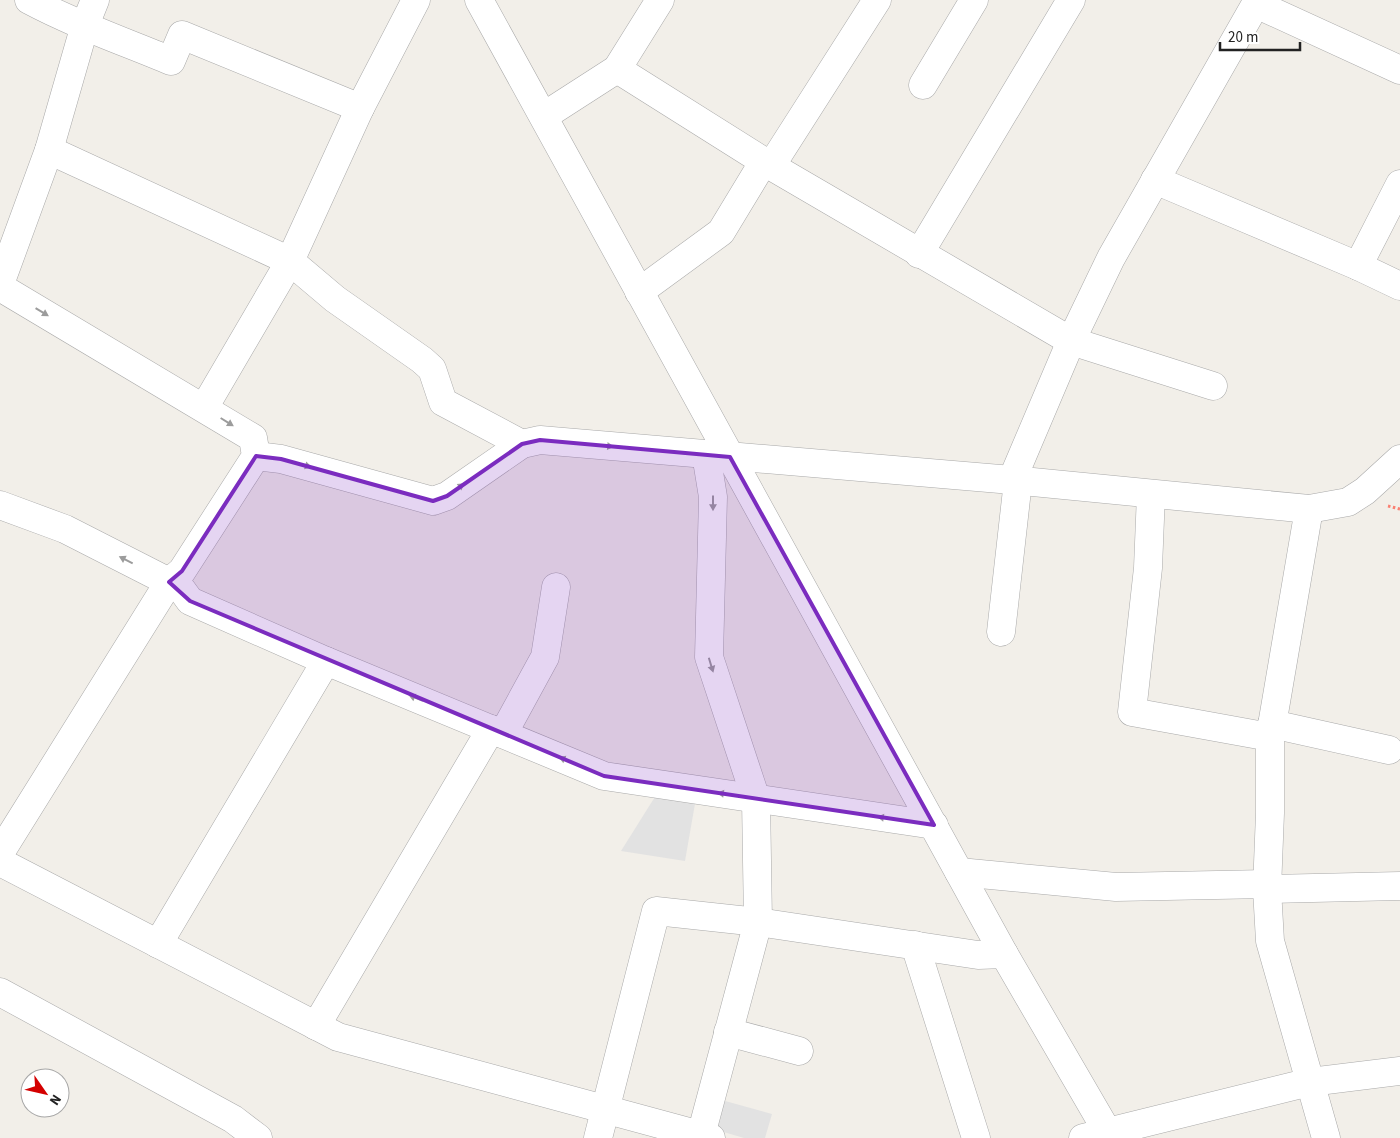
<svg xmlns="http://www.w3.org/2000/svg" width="1400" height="1138" viewBox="0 0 1400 1138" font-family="'Source Sans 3',sans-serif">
	<rect width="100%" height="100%" fill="#f2efe9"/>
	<g fill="#e2e2e2">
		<polygon points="658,792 696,798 685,861 621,851"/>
		<polygon points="718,1099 772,1114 765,1138 744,1138 710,1128"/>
	</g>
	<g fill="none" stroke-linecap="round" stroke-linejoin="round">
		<defs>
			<g id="minor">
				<path d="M 29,0 C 74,24 123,41 171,61 L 182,35 L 360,108"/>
				<polyline points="479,0 1004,954 1111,1138"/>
				<polyline points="1256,4 1400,70"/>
				<polyline points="617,69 771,166 1071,341 1213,386"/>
				<polyline points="923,85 974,0"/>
				<polyline points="544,116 617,69 660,0"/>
				<polyline points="49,150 290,261 335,299 422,360 432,369 443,402 522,444"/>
				<polyline points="771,166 877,0"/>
				<polyline points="1155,180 1358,266 1400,286"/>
				<polyline points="919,254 1071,0"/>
				<polyline points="1358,266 1400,184"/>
				<polyline points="0,284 49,150 85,25 95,0"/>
				<polyline points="0,287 253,438 256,456 182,571 169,582 0,853"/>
				<polyline points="639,292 721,232 764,161"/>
				<polyline points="204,408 290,261 360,108 416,0"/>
				<polyline points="256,456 281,459 433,501 447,496 522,444 540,440 1012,480 1309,509 1348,502 1365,491 1400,459"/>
				<polyline points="1012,480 1071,341 1111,258 1258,0"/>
				<polyline points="1151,494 1148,568 1132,712 1270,737"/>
				<polyline points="0,505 65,529 169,582 182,590 190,601 326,661 604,776 934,825"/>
				<polyline points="1309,509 1270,737 1270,813 1267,889 1270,941 1326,1138"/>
				<polyline points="1001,632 1018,481"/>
				<polyline points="1272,724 1389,750"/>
				<polyline points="503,734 545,657 556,587"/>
				<polyline points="0,862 338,1037 711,1138"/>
				<polyline points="959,872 1116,887 1267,884"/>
				<polyline points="1267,889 1400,886"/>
				<polyline points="158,944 326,661"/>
				<polyline points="915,945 976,1138"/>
				<polyline points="0,992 233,1119 258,1138"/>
				<polyline points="316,1026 491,729"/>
				<polyline points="728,1032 799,1051"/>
				<polyline points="701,1135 758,922 756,799 709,657 713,497 706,454"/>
				<polyline points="598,1138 656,911 758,922 978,955 1004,954"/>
				<polyline points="1083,1138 1310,1082 1400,1071"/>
			</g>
		</defs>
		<use href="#minor" stroke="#a9a9a9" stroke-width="29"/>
		<polyline stroke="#fa8072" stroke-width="3" stroke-dasharray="2.5 2.5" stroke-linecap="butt" points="1388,506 1400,509"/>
		<use href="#minor" stroke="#fff" stroke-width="28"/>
	</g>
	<defs><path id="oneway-solid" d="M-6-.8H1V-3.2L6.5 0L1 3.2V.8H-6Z" transform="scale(1.25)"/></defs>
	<g fill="#9c9c9c">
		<use href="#oneway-solid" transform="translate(42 312) rotate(31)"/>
		<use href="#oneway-solid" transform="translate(227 422) rotate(32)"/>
		<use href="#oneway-solid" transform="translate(606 446) rotate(5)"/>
		<use href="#oneway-solid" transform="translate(304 465) rotate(16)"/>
		<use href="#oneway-solid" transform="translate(458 488) rotate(-35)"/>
		<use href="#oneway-solid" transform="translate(713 503) rotate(90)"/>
		<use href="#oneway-solid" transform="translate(126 560) rotate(-153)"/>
		<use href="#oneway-solid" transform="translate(711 665) rotate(73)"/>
		<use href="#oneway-solid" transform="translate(416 698) rotate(-158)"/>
		<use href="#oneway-solid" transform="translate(566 760) rotate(-158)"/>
		<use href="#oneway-solid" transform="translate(725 794) rotate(-172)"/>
		<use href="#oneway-solid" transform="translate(885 818) rotate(-172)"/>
	</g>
	<path fill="#7b2cbf" fill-opacity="0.2" stroke="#7b2cbf" stroke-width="4" stroke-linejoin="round" d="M 540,440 L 730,457 L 934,825 L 604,776 L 190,601 L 169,582 L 182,571 L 256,456 L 281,459 L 433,501 L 447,496 L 522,444 Z"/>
	<g transform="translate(45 1093) rotate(124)"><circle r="24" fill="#ffffff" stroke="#a7a7a7"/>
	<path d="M0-4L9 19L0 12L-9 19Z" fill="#d40000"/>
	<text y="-8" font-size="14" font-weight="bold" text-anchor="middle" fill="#222222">N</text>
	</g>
	<path d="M1220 42v8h80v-8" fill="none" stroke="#222222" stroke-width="2.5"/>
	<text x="1228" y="42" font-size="15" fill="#222222" stroke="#ffffff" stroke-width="4" paint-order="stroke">20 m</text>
</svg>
